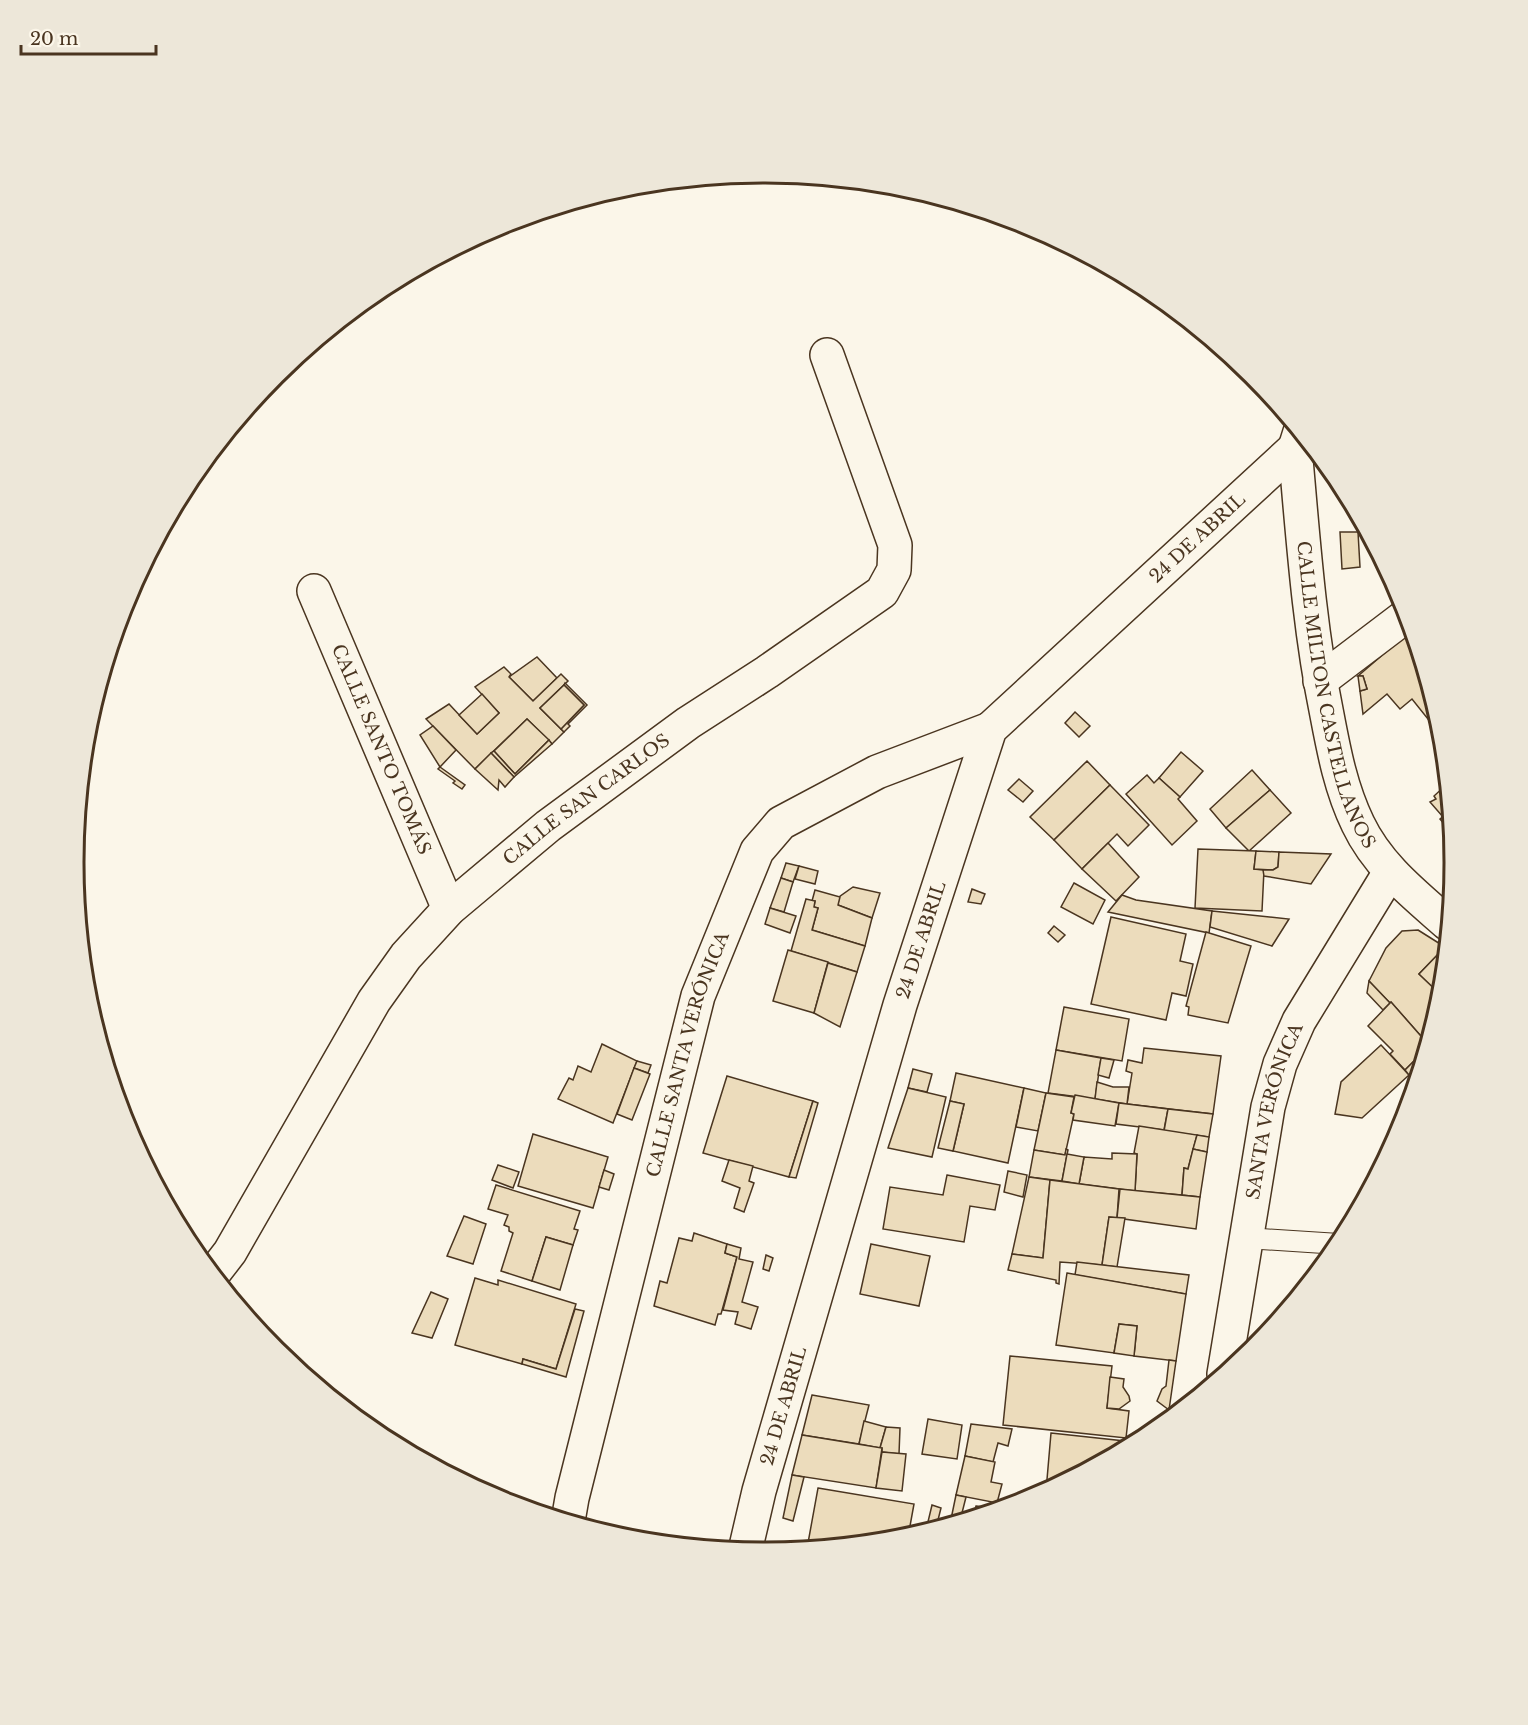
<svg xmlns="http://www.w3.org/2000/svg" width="1528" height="1725" viewBox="0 0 1528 1725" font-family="'Libre Baskerville',serif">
	<rect width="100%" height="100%" fill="#fbf6e9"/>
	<g fill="#ecdcbc" stroke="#4a3520" stroke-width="1.5">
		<polygon points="1340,532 1358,532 1360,567 1342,569"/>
		<polygon points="1408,633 1416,644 1441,726 1436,729 1412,699 1400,709 1387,694 1363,714 1360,691 1367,689 1363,676 1358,676"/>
		<polygon points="537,657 557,678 533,701 509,677"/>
		<polygon points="504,667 511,674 509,677 533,701 561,674 568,681 540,708 564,732 552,744 527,719 475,769 426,719 449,704 477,734 499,713 475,687"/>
		<polygon points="1358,676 1363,676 1367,689 1360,691"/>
		<polygon points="565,683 587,705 568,724 570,726 564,732 561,729 584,705 564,685"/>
		<polygon points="564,685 584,705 561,729 540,708"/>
		<polygon points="482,694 499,713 477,734 459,715"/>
		<polygon points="1075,712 1090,726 1079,737 1065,723"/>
		<polygon points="527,719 549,740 515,774 494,751"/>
		<polygon points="433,726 456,750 440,767 420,735"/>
		<polygon points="549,740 552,744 514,777 491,753 494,751 515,774"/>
		<polygon points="1181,752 1203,771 1180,797 1159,778"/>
		<polygon points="491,753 514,777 505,787 499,780 498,790 475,769"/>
		<polygon points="1087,761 1110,785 1054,840 1030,817"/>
		<polygon points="440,767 465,785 462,789 453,783 455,781 438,769"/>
		<polygon points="1252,770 1270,790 1226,828 1210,809"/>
		<polygon points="1147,775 1154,783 1159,778 1180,797 1178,799 1197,821 1172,845 1126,794"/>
		<polygon points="1019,779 1033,791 1023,802 1008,790"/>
		<polygon points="1447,784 1449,811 1443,817 1430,802 1436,799 1434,796"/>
		<polygon points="1110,785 1149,825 1128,846 1117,834 1082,869 1054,840"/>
		<polygon points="1270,790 1291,813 1249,851 1226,828"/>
		<polygon points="1449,811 1451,832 1440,819"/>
		<polygon points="1108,843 1139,877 1116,901 1082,869"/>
		<polygon points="1198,849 1256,851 1254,869 1264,870 1262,911 1195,908"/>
		<polygon points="1256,851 1279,852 1278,867 1273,870 1254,869"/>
		<polygon points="1279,852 1331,854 1311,884 1264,876 1263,870 1273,870 1278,867"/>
		<polygon points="786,863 799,866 793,882 781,878"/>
		<polygon points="799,866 818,871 815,884 795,879"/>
		<polygon points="781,878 793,882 784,912 770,908"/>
		<polygon points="1074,883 1105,900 1093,924 1061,907"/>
		<polygon points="853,887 880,893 872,918 838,905 839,897"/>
		<polygon points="972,889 985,894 981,904 968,902"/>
		<polygon points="815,890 840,897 838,905 872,918 865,946 812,930 818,908 814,907 815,901 812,901"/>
		<polygon points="1122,895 1136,900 1212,911 1209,933 1108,912"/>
		<polygon points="806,899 815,901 814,907 818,908 812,930 865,946 857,972 791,951"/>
		<polygon points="770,908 796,916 790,933 765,924"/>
		<polygon points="1212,911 1289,919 1272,946 1210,927"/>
		<polygon points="1111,917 1186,934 1180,961 1193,964 1186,996 1172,993 1166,1020 1091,1004"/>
		<polygon points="1054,926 1065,935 1058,942 1048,933"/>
		<polygon points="1418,930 1445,947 1419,974 1441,995 1427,1043 1391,1002 1390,1003 1369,981 1386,948 1402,931"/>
		<polygon points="1206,932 1251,946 1228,1023 1188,1015 1189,1007 1186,1006"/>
		<polygon points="1445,947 1446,948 1441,995 1419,974"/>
		<polygon points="788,950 828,962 814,1013 773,1001"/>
		<polygon points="828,963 857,972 840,1027 814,1013"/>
		<polygon points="1369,981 1390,1003 1383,1010 1367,993"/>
		<polygon points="1391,1002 1427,1043 1425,1050 1405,1070 1390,1054 1393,1051 1368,1026"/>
		<polygon points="1064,1007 1129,1019 1122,1061 1056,1050"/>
		<polygon points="602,1044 637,1061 613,1123 558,1099 569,1078 573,1080 578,1066 591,1072"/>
		<polygon points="1381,1045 1409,1075 1362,1118 1335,1114 1341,1082"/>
		<polygon points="1144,1048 1221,1056 1213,1114 1127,1104 1132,1073 1126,1071 1128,1060 1142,1063"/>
		<polygon points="1056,1050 1101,1058 1095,1099 1048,1093"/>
		<polygon points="1425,1050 1421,1064 1409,1075 1405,1070"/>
		<polygon points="1101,1058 1114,1060 1109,1078 1098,1075"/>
		<polygon points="637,1061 651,1065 648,1073 634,1068"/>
		<polygon points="634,1068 650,1074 632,1120 617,1114"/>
		<polygon points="913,1069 932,1074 927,1092 908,1088"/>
		<polygon points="956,1073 1024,1088 1008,1163 953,1151 964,1104 950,1101"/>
		<polygon points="727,1076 813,1101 789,1177 703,1153"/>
		<polygon points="1097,1082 1113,1087 1129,1087 1127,1104 1095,1099"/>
		<polygon points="908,1088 946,1097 932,1157 888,1148"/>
		<polygon points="1024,1088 1046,1093 1038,1131 1016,1127"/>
		<polygon points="1046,1093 1074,1097 1071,1113 1074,1114 1065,1155 1034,1150"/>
		<polygon points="1075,1095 1119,1103 1115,1126 1073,1120 1074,1114 1071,1113"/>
		<polygon points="813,1101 818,1103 796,1178 789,1177"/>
		<polygon points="950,1101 964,1104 953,1151 938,1148"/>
		<polygon points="1119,1103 1168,1109 1164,1130 1116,1124"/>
		<polygon points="1168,1109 1213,1114 1209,1137 1164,1131"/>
		<polygon points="130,1121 134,1132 130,1134 131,1136 125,1122"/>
		<polygon points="1139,1126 1197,1135 1188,1169 1184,1168 1182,1195 1135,1191 1137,1154 1134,1153"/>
		<polygon points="533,1134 608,1157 593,1208 518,1186"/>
		<polygon points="1197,1135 1209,1137 1207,1152 1193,1149"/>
		<polygon points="1066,1149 1068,1150 1062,1181 1029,1177 1034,1150 1065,1155"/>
		<polygon points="1193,1149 1207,1152 1200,1197 1182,1195 1184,1168 1188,1169"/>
		<polygon points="1112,1153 1137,1154 1135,1191 1079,1184 1084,1157 1112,1159"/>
		<polygon points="1067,1154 1084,1157 1079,1184 1062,1181"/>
		<polygon points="729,1160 753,1166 749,1181 754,1183 744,1212 734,1208 740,1188 722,1181"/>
		<polygon points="498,1165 519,1172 513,1188 492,1180"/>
		<polygon points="604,1170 614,1174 609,1190 599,1187"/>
		<polygon points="1008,1171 1027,1175 1023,1197 1004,1192"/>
		<polygon points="947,1175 1000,1185 995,1210 970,1206 964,1242 883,1229 890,1187 943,1195"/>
		<polygon points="1029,1177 1050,1180 1043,1258 1012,1254"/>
		<polygon points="1050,1180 1119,1189 1117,1218 1109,1217 1102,1265 1060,1262 1059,1284 1056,1283 1056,1280 1008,1270 1012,1254 1043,1258"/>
		<polygon points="496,1185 580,1211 574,1229 578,1230 573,1245 546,1237 532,1281 501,1271 513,1233 509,1231 509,1227 504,1225 508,1215 488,1209"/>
		<polygon points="1120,1189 1200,1197 1196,1229 1117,1218"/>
		<polygon points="464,1216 486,1224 473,1264 447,1256"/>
		<polygon points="1109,1217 1125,1218 1117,1267 1102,1265"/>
		<polygon points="694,1233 727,1244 725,1253 737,1257 721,1314 718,1314 715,1325 654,1306 660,1281 667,1283 679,1238 692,1241"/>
		<polygon points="546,1237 573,1245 560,1290 532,1281"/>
		<polygon points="727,1244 741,1248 739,1259 753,1262 742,1302 758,1307 751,1329 735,1324 738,1312 723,1310 737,1257 725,1253"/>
		<polygon points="871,1244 930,1256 919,1306 860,1294"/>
		<polygon points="766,1255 773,1258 769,1271 763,1269"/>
		<polygon points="1077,1262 1189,1275 1186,1294 1075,1275"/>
		<polygon points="1067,1273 1186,1294 1176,1361 1134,1356 1137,1326 1119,1324 1114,1353 1056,1345"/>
		<polygon points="475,1278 498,1285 498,1280 576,1304 556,1369 523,1359 522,1364 455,1345"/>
		<polygon points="431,1292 448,1299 432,1338 412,1333"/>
		<polygon points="575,1309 584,1311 566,1377 522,1364 523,1359 556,1369"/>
		<polygon points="1119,1324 1137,1326 1134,1356 1114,1353"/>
		<polygon points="1010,1356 1112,1366 1107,1408 1129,1411 1126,1438 1003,1425"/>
		<polygon points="1169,1360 1176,1361 1169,1410 1157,1401 1162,1389 1166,1386"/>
		<polygon points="1110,1377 1124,1379 1123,1387 1129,1396 1130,1401 1119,1409 1107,1408"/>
		<polygon points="812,1395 869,1405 859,1444 802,1435"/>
		<polygon points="928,1419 962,1425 957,1459 922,1454"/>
		<polygon points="864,1421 886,1427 880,1448 859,1444"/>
		<polygon points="971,1424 1012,1429 1008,1446 998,1443 993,1462 965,1456"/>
		<polygon points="886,1427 900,1428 899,1454 882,1452 882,1448 880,1448"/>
		<polygon points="1051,1433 1134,1442 1134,1444 1046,1491"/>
		<polygon points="802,1435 882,1448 876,1488 792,1475"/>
		<polygon points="882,1452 906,1454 902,1491 876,1488"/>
		<polygon points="965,1456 995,1462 991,1482 1002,1484 997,1503 956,1495"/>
		<polygon points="792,1475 804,1477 793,1521 783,1518"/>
		<polygon points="818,1488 914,1504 908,1537 898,1540 829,1547 808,1543"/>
		<polygon points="956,1495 966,1497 960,1521 950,1524"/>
		<polygon points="932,1505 941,1508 936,1528 927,1526"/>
		<polygon points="976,1506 984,1507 982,1514 973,1517"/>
	</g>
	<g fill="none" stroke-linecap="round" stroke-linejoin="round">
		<defs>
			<polyline id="service" points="1246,1238 1339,1244"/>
			<g id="minor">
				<path id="s1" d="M 314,591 L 449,909"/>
				<path id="s2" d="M 213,1274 L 230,1252 L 374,1001 L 406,956 L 449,909 L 548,826 L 688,723 L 767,672 L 882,592 L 894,570 L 895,545 L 827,355"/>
				<path id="s3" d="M 1224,1374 L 1268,1107 L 1280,1064 L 1299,1021 L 1390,872"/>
				<path id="s4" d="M 568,1521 L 572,1498 L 698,996 L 757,851 L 781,823 L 877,772 L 990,729"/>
				<path id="s5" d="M 745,1551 L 759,1491 L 900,1005 L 990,729 L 1295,448"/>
			</g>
			<g id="tertiary">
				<path id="s6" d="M 1300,432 L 1295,448 C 1303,537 1309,627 1327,715 C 1334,752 1341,789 1358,824 C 1378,866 1414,894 1448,924"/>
				<polyline points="1320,681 1407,615"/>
			</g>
		</defs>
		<use href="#service" stroke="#4a3520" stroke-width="22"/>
		<use href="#minor" stroke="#4a3520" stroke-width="36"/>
		<use href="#tertiary" stroke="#4a3520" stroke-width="36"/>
		<use href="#service" stroke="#fbf6e9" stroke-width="20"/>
		<use href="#minor" stroke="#fbf6e9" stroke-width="33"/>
		<use href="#tertiary" stroke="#fbf6e9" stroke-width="33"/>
	</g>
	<g text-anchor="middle" stroke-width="4.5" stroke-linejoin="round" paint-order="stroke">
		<g font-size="18" fill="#4a3520" stroke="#fbf6e9">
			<text dy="6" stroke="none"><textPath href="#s5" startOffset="1140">24 DE ABRIL</textPath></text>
			<text dy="6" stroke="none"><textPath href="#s6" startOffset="268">CALLE MILTON CASTELLANOS</textPath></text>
			<text dy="6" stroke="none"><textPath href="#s1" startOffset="172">CALLE SANTO TOMÁS</textPath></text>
			<text dy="6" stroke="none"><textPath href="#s2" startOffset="612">CALLE SAN CARLOS</textPath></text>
			<text dy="6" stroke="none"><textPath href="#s5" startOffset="636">24 DE ABRIL</textPath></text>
			<text dy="6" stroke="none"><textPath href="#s4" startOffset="482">CALLE SANTA VERÓNICA</textPath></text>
			<text dy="6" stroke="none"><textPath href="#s3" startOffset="268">SANTA VERÓNICA</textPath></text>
			<text dy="6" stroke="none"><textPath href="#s5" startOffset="150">24 DE ABRIL</textPath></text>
		</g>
	</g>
	<path d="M0 0H1528V1725H0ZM763 183H765A679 679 0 0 1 1444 862V863A679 679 0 0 1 765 1542H763A679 679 0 0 1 84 863V862A679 679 0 0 1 763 183Z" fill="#ede7d9" fill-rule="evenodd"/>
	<path fill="none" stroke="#4a3520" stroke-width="3" d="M763 183H765A679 679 0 0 1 1444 862V863A679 679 0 0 1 765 1542H763A679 679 0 0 1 84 863V862A679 679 0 0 1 763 183Z"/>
	<path d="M21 45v9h135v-9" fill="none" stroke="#4a3520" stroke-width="3"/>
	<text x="30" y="45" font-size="18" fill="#4a3520" stroke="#fbf6e9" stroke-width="4.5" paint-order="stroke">20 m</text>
</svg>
